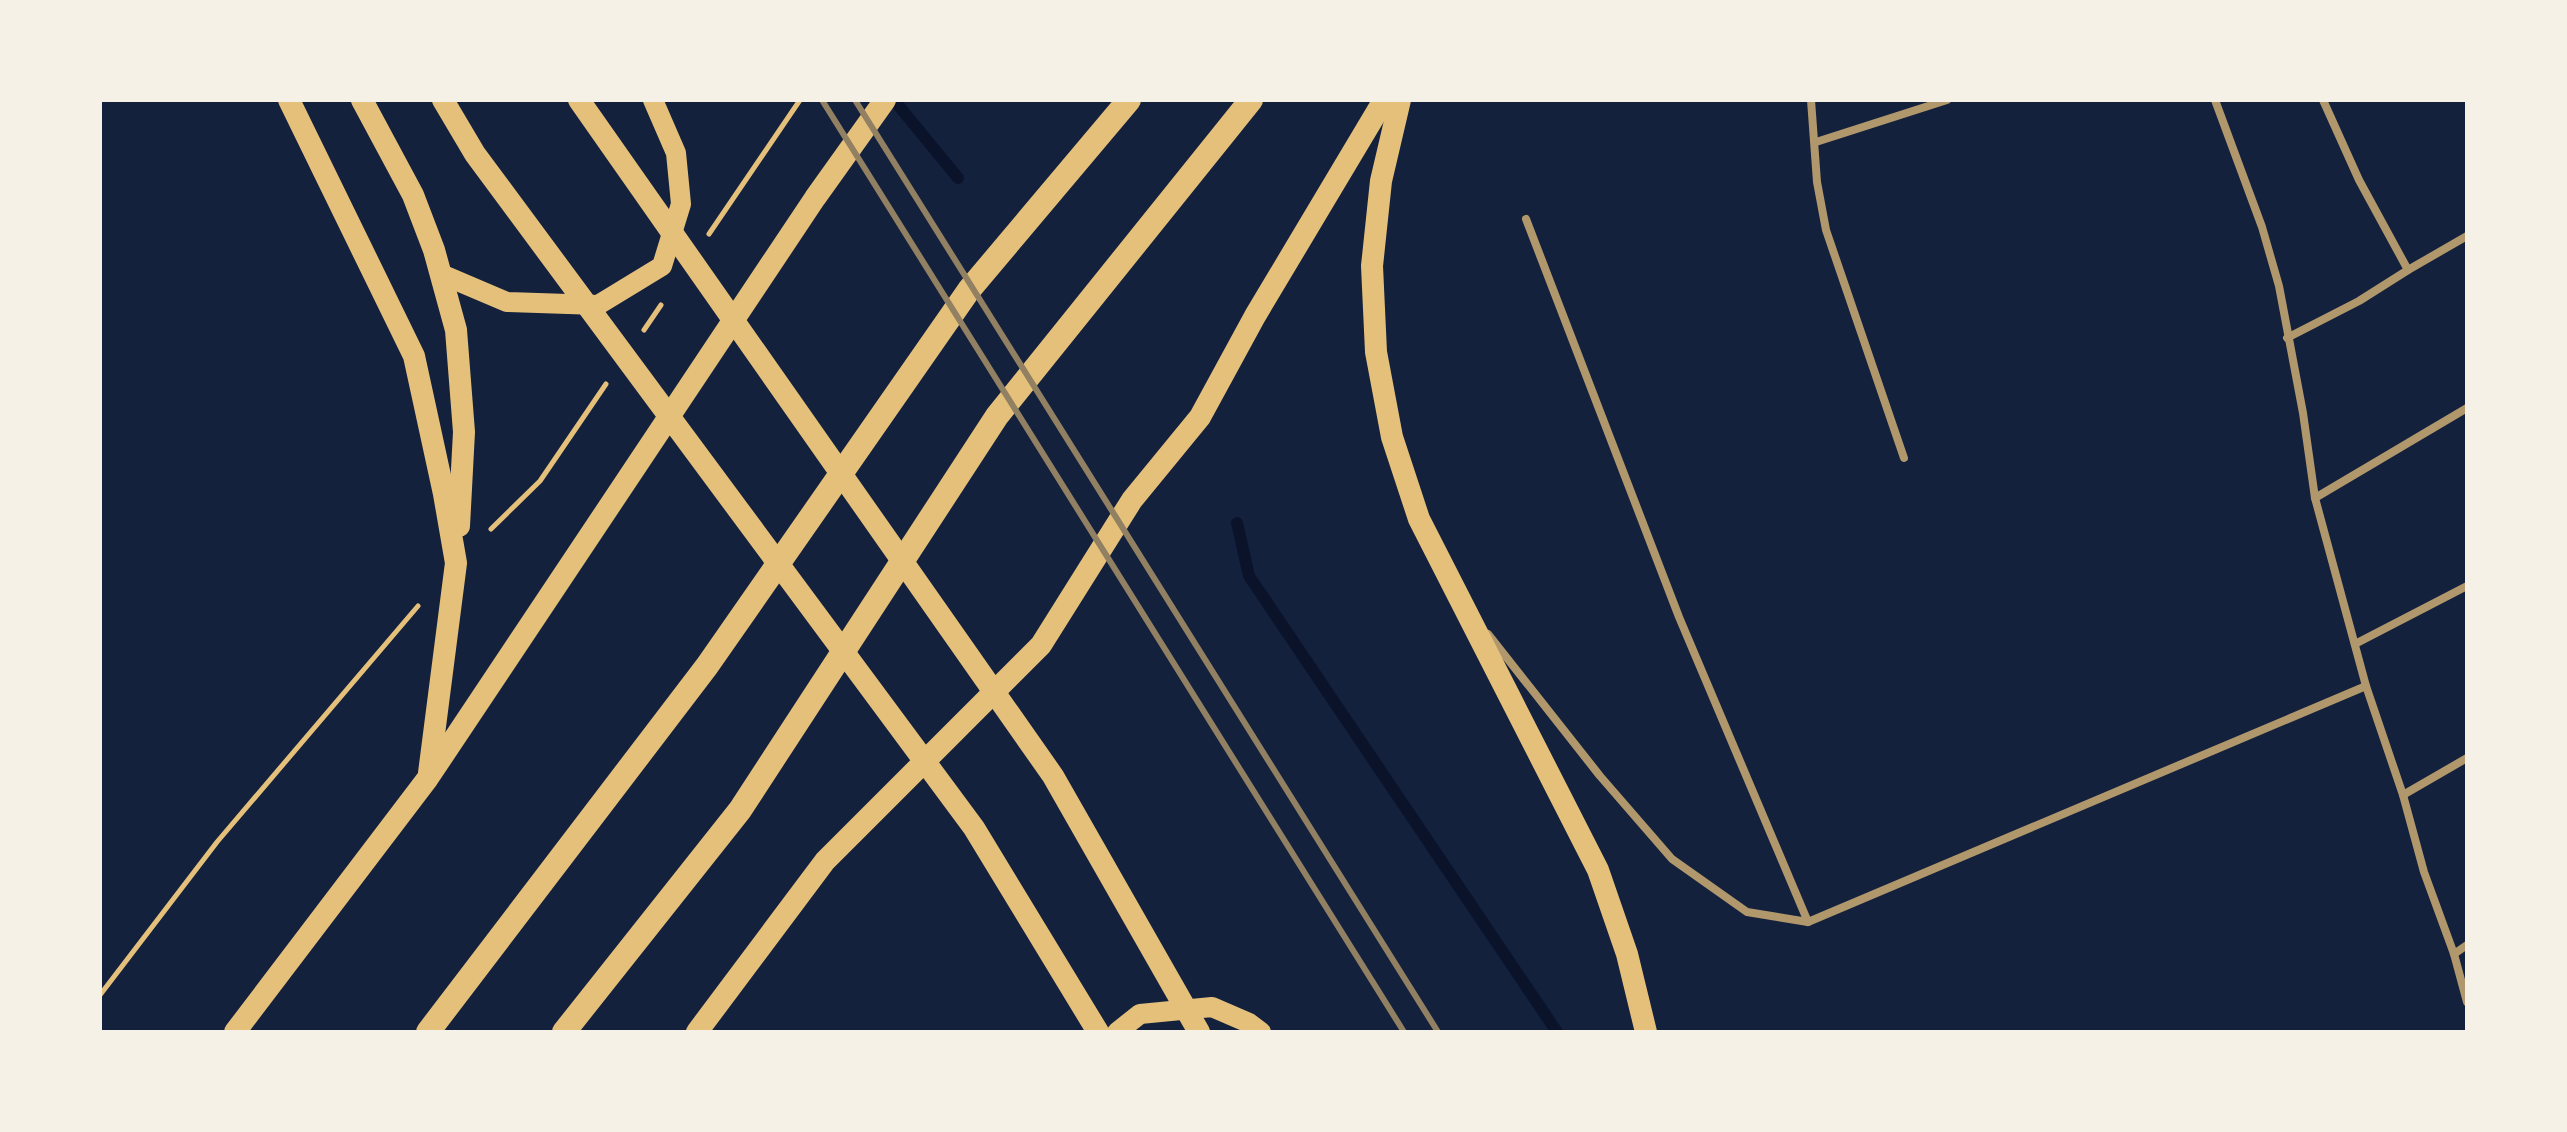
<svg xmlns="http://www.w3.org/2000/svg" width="2567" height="1132" viewBox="0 0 2567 1132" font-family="'Exo 2',sans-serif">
	<rect width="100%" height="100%" fill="#14213d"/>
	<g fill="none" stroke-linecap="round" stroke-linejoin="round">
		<g stroke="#0b132b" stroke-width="12">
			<polyline points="894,100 958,178"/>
			<polyline points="1237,523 1249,576 1557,1032"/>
		</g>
		<g stroke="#e5c07b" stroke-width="5">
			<polyline points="709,234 800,100"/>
			<polyline points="644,330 661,305"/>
			<polyline points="491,529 540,481 606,384"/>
			<polyline points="100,995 217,842 418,606"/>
		</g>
		<g stroke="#b1986c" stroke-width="8">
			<polyline points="1811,100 1817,182 1826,230 1904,458"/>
			<polyline points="2215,100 2262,227 2279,286 2303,413 2315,498 2366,686 2403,795 2467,758"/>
			<polyline points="1816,142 1947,100"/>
			<polyline points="1526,219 1679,617 1808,922"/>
			<polyline points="2408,270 2467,236"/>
			<polyline points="2287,338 2359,301 2408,270 2359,180 2323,100"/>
			<polyline points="2315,498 2467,408"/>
			<polyline points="1488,634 1600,776 1672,859 1747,912 1808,922 2366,686"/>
			<polyline points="2355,644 2467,586"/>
			<polyline points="2403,795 2424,872 2454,954 2467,1002"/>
			<polyline points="2454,954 2467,945"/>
		</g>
		<g stroke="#e5c07b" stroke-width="20">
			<polyline points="441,274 507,302 598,305 662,266 681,204 676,153 653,100"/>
			<polyline points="1117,1032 1140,1014 1212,1007 1249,1023 1261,1032"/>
		</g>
		<g stroke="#e5c07b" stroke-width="22">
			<polyline points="289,100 414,356 444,494 456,563 429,773"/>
			<polyline points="362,100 413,195 434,250 456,330 464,432 459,526"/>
			<polyline points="443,100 475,154 974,828 1098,1032"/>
			<polyline points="579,100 1053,776 1199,1032"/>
			<polyline points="1400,100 1381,181 1372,266 1376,352 1392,437 1419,519 1598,870 1627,954 1646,1032"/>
			<polyline points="235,1032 428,778 815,198 885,100"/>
			<polyline points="697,1032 825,861 1041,645 1132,500 1200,417 1255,316 1384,100"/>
		</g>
		<g stroke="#e5c07b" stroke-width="24">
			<polyline points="428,1032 707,666 969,290 1129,100"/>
			<polyline points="564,1032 740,810 997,416 1251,100"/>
		</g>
		<g stroke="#918062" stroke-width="6">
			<polyline points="822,100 1404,1032"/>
			<polyline points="855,100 1438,1032"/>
		</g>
	</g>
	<rect width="2567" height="1132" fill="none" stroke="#f6f1e7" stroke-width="204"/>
</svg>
